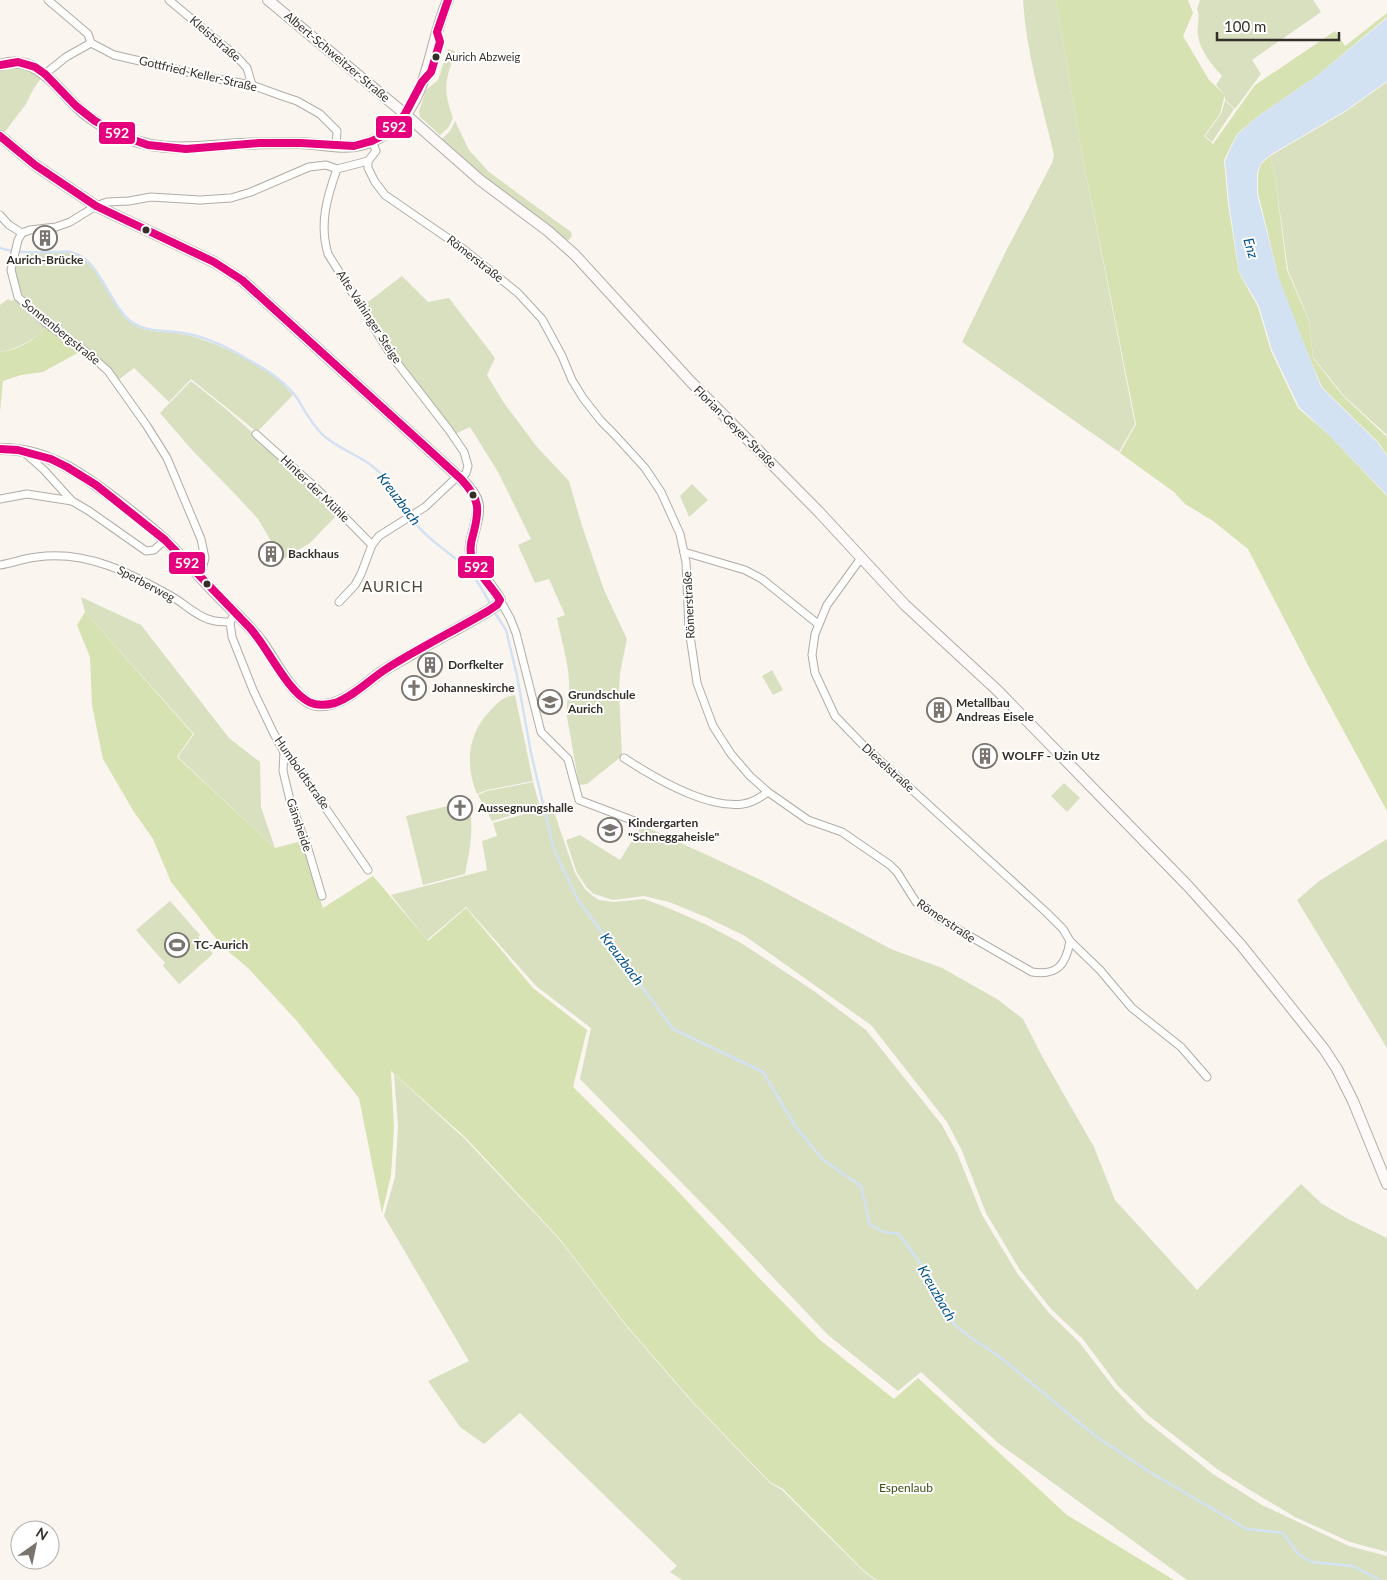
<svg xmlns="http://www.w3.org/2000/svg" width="1387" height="1580" viewBox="0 0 1387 1580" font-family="Lato,sans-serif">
	<rect width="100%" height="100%" fill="#fbf5f0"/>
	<g fill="#d9e0c0">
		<path d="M 1023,0 L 1056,0 L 1082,154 L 1135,424 L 1119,452 L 962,342 L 1004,255 L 1052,163 L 1054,155 C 1042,104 1026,52 1023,0 Z"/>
		<path d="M 1200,0 L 1313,0 L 1321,12 L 1252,60 L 1261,74 L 1235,109 L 1225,100 L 1225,95 L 1216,85 L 1222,76 C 1213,66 1200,51 1198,36 C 1196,26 1201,18 1197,9 Z"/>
		<path d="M 448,49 L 455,51 C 446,82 442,86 453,118 L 448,128 L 440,135 L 420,117 L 419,111 L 426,90 L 438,80 Z"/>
		<polygon points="16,66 26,68 42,77 34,88 26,104 4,133 0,130 0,71"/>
		<polygon points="1387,82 1387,435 1344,396 1313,357 1309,320 1288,270 1275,177 1270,156 1345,112"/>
		<polygon points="1225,101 1234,109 1212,142 1205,136 1221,114"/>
		<path d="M 455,121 L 469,150 L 489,172 L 571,232 L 572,236 L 569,240 L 564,239 C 522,207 480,176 442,139 L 450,131 Z"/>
		<path d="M 31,252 C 44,253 57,252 70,253 C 98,257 109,304 129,321 C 145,335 168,330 187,335 C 213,341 257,362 277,378 C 283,383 288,390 293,395 L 257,432 L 191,379 L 169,402 L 134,368 L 117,381 L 96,357 L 49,320 L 25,298 L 21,292 L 16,278 L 16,260 Z"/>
		<path d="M 402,276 L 428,302 L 449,298 L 495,358 L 487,375 L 504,403 L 537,447 L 569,481 L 582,526 L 604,590 L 627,639 L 620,673 L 619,690 L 622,756 L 587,784 L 579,785 L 567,717 C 565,705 570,694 569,681 C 568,660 561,639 557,618 L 565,615 L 549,579 L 535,583 L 518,545 L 531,539 L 498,472 L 470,427 L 455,434 L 394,353 L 364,305 Z"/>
		<path d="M 8,299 L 11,301 L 18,299 L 48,325 C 34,339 20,349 0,352 L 0,305 Z"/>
		<path d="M 191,381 C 244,421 290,468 336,516 L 310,543 L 282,560 L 258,519 L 235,494 L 192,450 L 160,413 Z"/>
		<polygon points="692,484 708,500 689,517 680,496"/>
		<polygon points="81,597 141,625 229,738 260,762 261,807 275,848 178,757 194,734 85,612"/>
		<polygon points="772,670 783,690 773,695 762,676"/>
		<path d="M 515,695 L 533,781 L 487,790 L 477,794 C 465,766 467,734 490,711 C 498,702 503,697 515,695 Z"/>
		<polygon points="533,782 540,807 492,821 478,795 487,791"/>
		<polygon points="1064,783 1080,798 1067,812 1051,796"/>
		<path d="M 468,801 C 475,826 470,849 465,874 L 423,885 L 406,816 Z"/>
		<polygon points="552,806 575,873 585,889 593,896 599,900 613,902 644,899 666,907 707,925 741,943 814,991 866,1030 942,1125 957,1153 982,1215 1017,1273 1049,1313 1079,1342 1115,1389 1145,1420 1213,1474 1262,1505 1349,1546 1387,1556 1387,1580 1187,1580 998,1443 921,1372 898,1391 828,1335 727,1229 580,1079 591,1028 536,986 466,907 427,940 391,895 487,870 482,841 497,836 493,823"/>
		<polygon points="642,825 761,880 891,949 942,968 997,999 1023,1019 1043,1058 1094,1147 1115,1200 1197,1290 1301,1184 1321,1203 1348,1219 1387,1238 1387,1552 1350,1542 1295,1517 1248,1489 1217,1469 1149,1416 1118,1386 1082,1338 1052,1310 1020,1270 986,1213 962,1151 947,1122 871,1025 745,936 708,918 669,902 644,896 613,900 594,894 587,888 577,873 566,840 580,835 620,860"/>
		<polygon points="1387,839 1387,1048 1297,900 1319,881"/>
		<polygon points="170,901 200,935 198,937 213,954 179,984 163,966 165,963 136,930"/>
		<polygon points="394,1074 465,1139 559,1239 627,1327 693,1403 769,1482 782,1490 864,1572 876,1580 682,1580 670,1572 677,1566 520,1413 484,1444 460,1427 428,1381 469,1361 384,1216 395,1177 398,1126"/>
	</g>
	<g fill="#d7e2b2">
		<polygon points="1056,0 1188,0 1193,13 1183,36 1209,80 1225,95 1220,114 1204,136 1213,144 1255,85 1335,31 1345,46 1387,13 1387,17 1318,75 1257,117 1237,134 1224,160 1228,204 1239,273 1258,307 1271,351 1298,408 1329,435 1387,496 1387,811 1309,667 1248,549 1213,521 1185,504 1174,492 1120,453 1136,424 1082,154"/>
		<polygon points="1270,156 1275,177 1287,270 1309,321 1313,358 1343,396 1387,437 1387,455 1379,443 1322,387 1302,340 1279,279 1258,193 1258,173 1261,164"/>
		<path d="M 48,325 L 83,350 L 43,372 L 21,375 L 3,381 L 0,412 L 0,352 C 21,350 34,339 48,325 Z"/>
		<polygon points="85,612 193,734 177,757 275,848 302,841 323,908 373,876 428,941 466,908 533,988 587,1030 573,1087 673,1186 759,1278 820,1340 894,1399 918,1378 1067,1515 1174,1580 877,1580 864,1571 783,1489 770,1482 694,1403 627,1326 559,1238 466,1138 391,1071 394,1128 391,1175 382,1213 359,1098 296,1020 248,968 222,946 171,882 153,839 134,812 103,759 92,705 90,657 77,625"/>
	</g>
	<polygon fill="#d2e2f2" points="1387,18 1387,81 1345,111 1270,155 1261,163 1257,173 1257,194 1279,279 1321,387 1378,443 1387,456 1387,495 1329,435 1299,407 1272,350 1259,306 1239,272 1229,203 1225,161 1237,135 1257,117 1318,75"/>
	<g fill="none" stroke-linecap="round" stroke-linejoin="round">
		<g stroke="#d2e2f2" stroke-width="2.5">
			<path d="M 0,248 C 18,254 37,252 56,252 C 61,252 67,251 71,252 C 100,259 108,302 129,320 C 145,334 169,329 188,334 C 208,338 229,348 247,359 C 265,369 284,380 297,398 C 305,411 312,425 323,435 C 339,450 361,455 377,470 C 394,485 403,507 417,525 C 431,543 452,553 468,570 C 478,580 484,593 491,605"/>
			<polyline points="493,610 506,630 517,676 531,753 554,850 578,900 673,1029 763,1072 795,1126 823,1160 861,1186 870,1225 884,1232 899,1234 933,1281 941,1304 955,1325 970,1337 1000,1357 1094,1435 1148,1471 1247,1529 1283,1533 1298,1554 1312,1562 1353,1566 1380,1580"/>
		</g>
		<defs>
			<g id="street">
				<polyline points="48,0 88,34 91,43"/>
				<polyline points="169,0 237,57 247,68 252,85"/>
				<polyline points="45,74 66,57 91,43 114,55 218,79 252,85 282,96 297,101 320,114 337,131 336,146"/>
				<path d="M 372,141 L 376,151 L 368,161 L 368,168 L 375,182 L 385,195 L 462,248 L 518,293 L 542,319 L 562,356 L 572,380 L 583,398 L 601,421 L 614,434 L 645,468 L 661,492 L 680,534 L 686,562 L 689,629 L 697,683 L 713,726 L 731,754 L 750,776 L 768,792 L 808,820 L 842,832 L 890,865 L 897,872 L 916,902 L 940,919 L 1032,972 C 1057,976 1066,965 1070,941"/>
				<path d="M 337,169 C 327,197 319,224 328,254 L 391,355 L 449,430 L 464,452 L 468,466 L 466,473 L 461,479"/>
				<polyline points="337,169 368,161"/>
				<polyline points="0,215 9,225 22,233"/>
				<polyline points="256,434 315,487 372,545"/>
				<polyline points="25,453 44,470 72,501"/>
				<polyline points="0,499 27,494 72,501 89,511 146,551 154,550 165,540"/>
				<polyline points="684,552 745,570 762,579 818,624"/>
				<polyline points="861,558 827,605 815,634 812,655 815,673 835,716 864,746 1046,912 1063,929 1070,941 1100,970 1132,1008 1181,1047 1207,1077"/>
				<path d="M 0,565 C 13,563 25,558 37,557 C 87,550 130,573 171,596 C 184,603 197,617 211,620 C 217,622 224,622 230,622"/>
				<polyline points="200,577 205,558 201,539 167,458 147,426 108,371 89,354 46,323 18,297 11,270 18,240 22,233 30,230 56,227 70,222 96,206 107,202 129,201 151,197 200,200 231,198 251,192 309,167 326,165 337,169"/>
				<polyline points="500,600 510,618 516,633 541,732 568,759 579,800 637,822"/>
				<polyline points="339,602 355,585 361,574 372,545 379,536 425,507 458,476"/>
				<polyline points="235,613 230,622 232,637 253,690 273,732 284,752 303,775 368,870"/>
				<polyline points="284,752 283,771 290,800 308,849 322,896"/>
				<path d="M 624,758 C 653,777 707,809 743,804 C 752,803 760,798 768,792"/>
			</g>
			<g id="secondary">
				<polyline points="268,0 405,114 480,180 548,231 575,255 691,382 819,512 905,605 998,691 1188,886 1241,945 1324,1049 1337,1069 1353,1101 1387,1184"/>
				<path d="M 0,65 C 35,53 55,86 77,107 C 86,116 97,123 108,129 C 153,155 192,147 240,144 C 259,143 278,143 297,143 C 318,143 340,150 361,145 C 374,142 387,134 397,125 C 430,92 430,40 448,0"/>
				<path d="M 0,136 L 35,165 L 96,206 L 214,262 L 242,280 L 461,479 C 483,500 480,508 473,535 C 471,541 470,547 471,554 C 475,571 492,584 500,600 L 497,605 L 488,611 C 463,626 438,639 412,654 C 402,660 390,666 380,673 C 362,686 342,707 317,705 C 295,703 274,658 261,641 C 248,623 230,609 214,592 C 198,575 182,556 165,540 C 152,528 138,517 124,506 C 88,478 49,448 0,449"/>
			</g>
		</defs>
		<use href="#street" stroke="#b1aca7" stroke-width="9"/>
		<use href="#secondary" stroke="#b1aca7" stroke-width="12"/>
		<use href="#street" stroke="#fefefd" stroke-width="7"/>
		<use href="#secondary" stroke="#fcf9f8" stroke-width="10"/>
		<defs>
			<g id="bus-1">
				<polyline points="0,65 18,62 35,67 45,74 76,106 95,121 125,137 148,145 186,149 259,143 300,143 354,146 372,141 384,135 395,126 405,114 422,82 431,72 440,42 437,32 448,0"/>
				<path d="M 0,136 L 35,165 L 96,206 L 214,262 L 242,280 L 461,479 C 480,499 480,509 473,535 C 471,541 470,548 471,554 C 475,572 491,585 500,600 L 497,605 L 488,611 C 454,631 419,648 386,669 C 369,680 354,696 335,703 C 327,705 317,706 309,702 C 287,691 268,648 250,628 L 165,540 L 96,485 L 67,467 L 51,459 L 18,450 L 0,449"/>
			</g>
		</defs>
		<use href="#bus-1" stroke="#fff" stroke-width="11"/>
		<use href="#bus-1" stroke="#e5007d" stroke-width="8"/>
	</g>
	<defs>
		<symbol id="building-ring" viewBox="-11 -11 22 22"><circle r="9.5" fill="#fff" stroke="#7a746f" stroke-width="1.5"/><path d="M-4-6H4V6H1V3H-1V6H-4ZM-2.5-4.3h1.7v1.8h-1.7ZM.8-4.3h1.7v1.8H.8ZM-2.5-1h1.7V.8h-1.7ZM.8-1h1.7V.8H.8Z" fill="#7a746f"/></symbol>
		<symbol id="church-ring" viewBox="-11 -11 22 22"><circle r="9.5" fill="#fff" stroke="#7a746f" stroke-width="1.5"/><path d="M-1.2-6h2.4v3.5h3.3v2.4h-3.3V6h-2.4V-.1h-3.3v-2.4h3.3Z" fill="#7a746f"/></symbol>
		<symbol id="school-ring" viewBox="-11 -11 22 22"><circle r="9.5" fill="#fff" stroke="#7a746f" stroke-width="1.5"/><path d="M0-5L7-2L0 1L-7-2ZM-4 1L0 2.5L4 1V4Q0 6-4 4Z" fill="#7a746f"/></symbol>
		<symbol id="stadium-ring" viewBox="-11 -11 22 22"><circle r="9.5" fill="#fff" stroke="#7a746f" stroke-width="1.5"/><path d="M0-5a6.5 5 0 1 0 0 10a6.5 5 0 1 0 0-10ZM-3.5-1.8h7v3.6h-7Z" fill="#7a746f"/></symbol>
	</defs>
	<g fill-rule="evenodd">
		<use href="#building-ring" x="31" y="224" width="28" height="28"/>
		<use href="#building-ring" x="257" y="540" width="28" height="28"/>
		<use href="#building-ring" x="416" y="651" width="28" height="28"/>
		<use href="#church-ring" x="400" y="674" width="28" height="28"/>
		<use href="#school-ring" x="536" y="688" width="28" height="28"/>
		<use href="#building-ring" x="925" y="696" width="28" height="28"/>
		<use href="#building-ring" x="971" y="742" width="28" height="28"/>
		<use href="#church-ring" x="446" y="794" width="28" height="28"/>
		<use href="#school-ring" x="596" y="816" width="28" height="28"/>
		<use href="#stadium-ring" x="163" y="931" width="28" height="28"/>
	</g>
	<g fill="#352f29" stroke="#fff" stroke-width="2">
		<circle cx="436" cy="57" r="4.5"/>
		<circle cx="146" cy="230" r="4.5"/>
		<circle cx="473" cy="495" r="4.5"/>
		<circle cx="207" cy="584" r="4.5"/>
	</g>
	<g text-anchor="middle" stroke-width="4" stroke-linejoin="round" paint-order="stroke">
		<g font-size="11" fill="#352f29" stroke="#fff" text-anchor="start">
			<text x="445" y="61">Aurich Abzweig</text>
		</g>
		<g font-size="12" fill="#352f29" stroke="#fff">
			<text transform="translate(215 39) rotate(41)" y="4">Kleiststraße</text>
			<text transform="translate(337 57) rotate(40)" y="4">Albert-Schweitzer-Straße</text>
			<text transform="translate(198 74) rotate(13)" y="4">Gottfried-Keller-Straße</text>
			<text transform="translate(475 259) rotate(38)" y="4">Römerstraße</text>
			<text transform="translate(369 317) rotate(57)" y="4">Alte Vaihinger Steige</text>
			<text transform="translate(61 332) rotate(39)" y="4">Sonnenbergstraße</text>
			<text transform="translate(735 427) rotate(45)" y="4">Florian-Geyer-Straße</text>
			<text transform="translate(315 489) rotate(44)" y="4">Hinter der Mühle</text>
			<text transform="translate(146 584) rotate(28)" y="4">Sperberweg</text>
			<text transform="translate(689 605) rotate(-93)" y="4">Römerstraße</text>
			<text transform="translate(888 768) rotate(42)" y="4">Dieselstraße</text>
			<text transform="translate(302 773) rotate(55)" y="4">Humboldtstraße</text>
			<text transform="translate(299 825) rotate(71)" y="4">Gänsheide</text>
			<text transform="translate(946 921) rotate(34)" y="4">Römerstraße</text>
		</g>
		<g font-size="12" font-weight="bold" fill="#352f29" stroke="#fff" text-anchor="start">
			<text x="45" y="264" text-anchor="middle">Aurich-Brücke</text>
			<text x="288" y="558">Backhaus</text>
			<text x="448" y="669">Dorfkelter</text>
			<text x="432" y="692">Johanneskirche</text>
			<text x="568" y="699">Grundschule<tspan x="568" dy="14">Aurich</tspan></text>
			<text x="956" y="707">Metallbau<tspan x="956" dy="14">Andreas Eisele</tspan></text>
			<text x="1002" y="760">WOLFF - Uzin Utz</text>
			<text x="478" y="812">Aussegnungshalle</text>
			<text x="628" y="827">Kindergarten<tspan x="628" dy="14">"Schneggaheisle"</tspan></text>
			<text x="194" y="949">TC-Aurich</text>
		</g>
		<g font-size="12" fill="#3f4e12" stroke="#fff">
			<text x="906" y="1492">Espenlaub</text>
		</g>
		<g font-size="14" font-style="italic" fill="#045289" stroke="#fff">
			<text transform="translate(1251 248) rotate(74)" y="5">Enz</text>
			<text transform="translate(399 499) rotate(53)" y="5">Kreuzbach</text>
			<text transform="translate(622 959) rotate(53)" y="5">Kreuzbach</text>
			<text transform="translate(937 1293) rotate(60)" y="5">Kreuzbach</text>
		</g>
		<g font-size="15" letter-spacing="1" fill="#524538" stroke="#fff">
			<text x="393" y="592">AURICH</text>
		</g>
	</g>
	<g stroke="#fff" stroke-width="2">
		<rect x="375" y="115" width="38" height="24" rx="5" fill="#e5007d"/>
		<rect x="98" y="121" width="38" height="24" rx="5" fill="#e5007d"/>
		<rect x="168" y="551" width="38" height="24" rx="5" fill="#e5007d"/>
		<rect x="457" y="555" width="38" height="24" rx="5" fill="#e5007d"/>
	</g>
	<g font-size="14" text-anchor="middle" font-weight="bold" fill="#fff">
		<text x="394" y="132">592</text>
		<text x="117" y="138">592</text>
		<text x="187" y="568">592</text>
		<text x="476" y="572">592</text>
	</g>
	<g transform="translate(35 1545) rotate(33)"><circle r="24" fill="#ffffff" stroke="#aeaca9"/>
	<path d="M0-4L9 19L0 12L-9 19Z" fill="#7a746f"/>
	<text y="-8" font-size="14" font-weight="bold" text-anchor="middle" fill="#352f29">N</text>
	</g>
	<path d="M1217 32v8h122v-8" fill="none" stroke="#352f29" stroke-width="2.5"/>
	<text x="1224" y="32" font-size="15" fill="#352f29" stroke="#ffffff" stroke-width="4" paint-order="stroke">100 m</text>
</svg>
